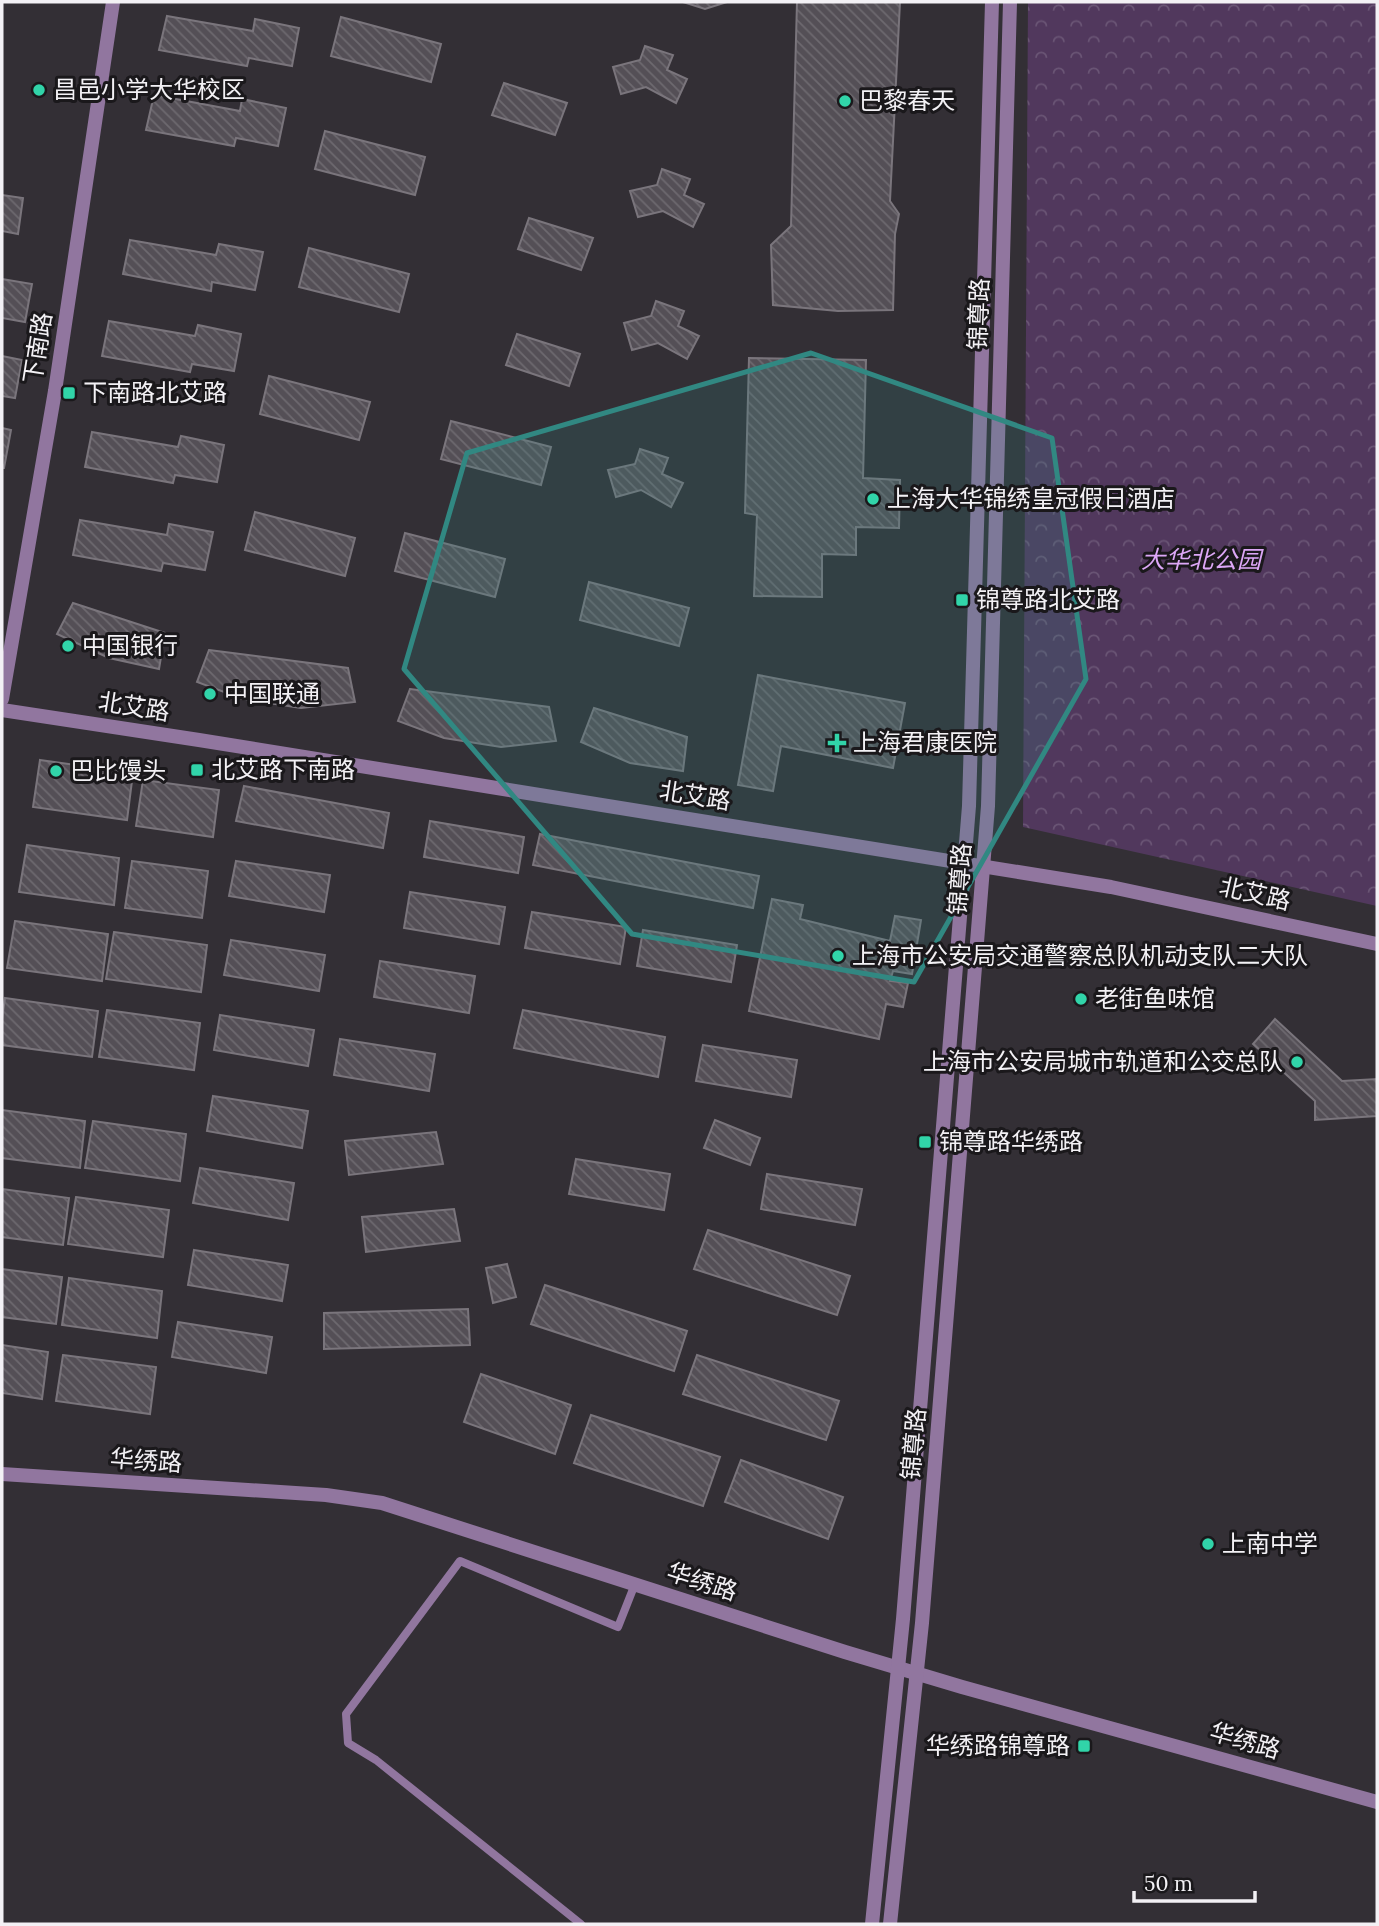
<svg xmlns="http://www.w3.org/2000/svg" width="1379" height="1926" viewBox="0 0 1379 1926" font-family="Lora,'Noto Sans SC',serif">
	<defs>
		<pattern id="park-crowns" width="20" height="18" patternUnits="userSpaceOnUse" patternTransform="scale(1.75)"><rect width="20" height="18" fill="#51385d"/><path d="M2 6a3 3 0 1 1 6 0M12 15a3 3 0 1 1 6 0" fill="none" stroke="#6a5575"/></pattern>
		<pattern id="building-back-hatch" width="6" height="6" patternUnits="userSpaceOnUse" patternTransform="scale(1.75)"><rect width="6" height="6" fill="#544f56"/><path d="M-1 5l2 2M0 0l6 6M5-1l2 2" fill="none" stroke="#6d696f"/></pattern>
	</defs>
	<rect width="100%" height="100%" fill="#332f35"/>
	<polygon fill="url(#park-crowns)" points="1028,2 1377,2 1377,906 1023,827"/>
	<g fill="url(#building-back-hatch)" stroke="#7a757c" stroke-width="2">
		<polygon points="683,2 727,2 705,9"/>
		<polygon points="797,2 900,2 890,201 899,214 895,234 893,310 838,311 773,305 771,245 791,226"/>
		<polygon points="167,16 253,31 255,19 299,28 292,66 249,58 247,66 159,50"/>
		<polygon points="341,17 441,44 431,82 331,56"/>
		<polygon points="645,46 673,55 667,70 687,79 676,103 646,87 621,94 613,67 640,60"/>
		<polygon points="504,83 567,103 555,135 492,115"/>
		<polygon points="154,95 240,111 242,99 286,108 278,146 236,138 234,146 146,130"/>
		<polygon points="325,131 425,157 415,195 315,169"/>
		<polygon points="662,169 690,179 684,195 704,204 693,227 663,211 638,217 630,191 657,185"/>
		<polygon points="2,195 23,198 18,234 2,231"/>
		<polygon points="529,218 593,238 581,270 518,249"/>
		<polygon points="130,240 216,255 219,244 263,252 255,290 212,282 211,291 123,274"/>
		<polygon points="309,248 409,274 399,312 299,287"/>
		<polygon points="2,279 32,284 25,322 2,318"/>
		<polygon points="656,301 684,311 678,326 699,336 687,359 658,343 632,350 624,323 651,316"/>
		<polygon points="109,321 195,336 198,325 241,334 234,371 192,364 190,372 102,356"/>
		<polygon points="517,334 580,354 569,386 506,365"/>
		<polygon points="2,356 22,360 15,398 2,396"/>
		<polygon points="749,358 866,360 863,478 900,480 899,528 856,527 856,555 822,554 822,597 754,596 757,515 745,513"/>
		<polygon points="269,376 370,402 359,440 260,414"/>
		<polygon points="451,421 551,447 541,485 441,459"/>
		<polygon points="2,428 11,430 4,468 2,468"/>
		<polygon points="92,432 178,447 181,436 224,445 217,482 175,475 173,483 85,467"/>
		<polygon points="640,449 668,458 662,474 683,483 671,507 641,490 616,497 608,470 635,464"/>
		<polygon points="255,512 355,538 345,576 245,550"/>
		<polygon points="80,520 167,535 169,524 213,532 205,570 163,563 161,571 73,555"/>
		<polygon points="405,533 505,559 495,597 395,571"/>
		<polygon points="589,582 689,608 679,646 580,620"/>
		<polygon points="73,603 165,633 159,669 109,658 57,634"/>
		<polygon points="209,650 348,668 355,702 301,708 243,699 197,682"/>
		<polygon points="758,675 905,703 893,768 781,746 773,791 738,785"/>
		<polygon points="410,689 549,707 556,741 501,747 444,738 398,721"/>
		<polygon points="594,708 687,737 683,771 630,763 581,742"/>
		<polygon points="40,760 133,773 127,820 33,807"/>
		<polygon points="143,780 219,790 213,837 136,826"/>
		<polygon points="244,786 389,813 383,848 236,821"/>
		<polygon points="430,821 524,837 518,873 424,857"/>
		<polygon points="540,834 759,876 753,908 533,865"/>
		<polygon points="27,845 119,858 114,905 19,892"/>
		<polygon points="132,861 208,871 202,918 125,908"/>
		<polygon points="236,861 330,875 324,912 229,896"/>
		<polygon points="410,892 505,907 499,944 404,928"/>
		<polygon points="772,899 803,905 800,919 890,941 895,916 921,920 912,974 893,971 890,981 908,983 903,1007 886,1004 879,1039 749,1011"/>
		<polygon points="532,912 626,927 620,964 525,948"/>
		<polygon points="15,921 108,934 102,981 7,968"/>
		<polygon points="643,930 737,945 731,982 637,966"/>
		<polygon points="114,932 207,945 201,992 106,979"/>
		<polygon points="231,940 325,955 319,991 224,975"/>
		<polygon points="380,961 475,976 469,1013 374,997"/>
		<polygon points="5,998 98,1011 92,1057 2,1045 2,1019"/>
		<polygon points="107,1010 200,1023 194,1070 99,1057"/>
		<polygon points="523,1010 665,1037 658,1077 514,1048"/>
		<polygon points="220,1015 314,1030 308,1066 214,1050"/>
		<polygon points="1275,1019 1342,1081 1377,1079 1377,1116 1315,1120 1315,1101 1253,1044"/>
		<polygon points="340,1039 435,1054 429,1091 334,1075"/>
		<polygon points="703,1045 797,1060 791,1097 696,1081"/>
		<polygon points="213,1096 308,1111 302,1148 207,1131"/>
		<polygon points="2,1110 85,1121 80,1168 2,1158"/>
		<polygon points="715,1120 760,1138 750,1165 704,1148"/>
		<polygon points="93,1121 186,1134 180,1181 85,1168"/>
		<polygon points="436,1132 443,1164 349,1175 345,1141"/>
		<polygon points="576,1159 670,1174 664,1210 569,1194"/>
		<polygon points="200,1168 294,1183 288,1220 193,1203"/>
		<polygon points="767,1174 862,1189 855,1225 761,1209"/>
		<polygon points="2,1189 69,1198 63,1245 2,1237"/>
		<polygon points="76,1197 169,1210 163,1257 68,1244"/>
		<polygon points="454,1209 460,1241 366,1252 362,1217"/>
		<polygon points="708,1230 850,1276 837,1315 694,1269"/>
		<polygon points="194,1250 288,1265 282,1301 188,1285"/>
		<polygon points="507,1264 516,1297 493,1303 486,1268"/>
		<polygon points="2,1269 62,1277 56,1324 2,1317"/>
		<polygon points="69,1278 162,1291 157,1338 62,1325"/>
		<polygon points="545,1285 687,1331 674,1371 531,1324"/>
		<polygon points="468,1309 470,1345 324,1349 324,1313"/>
		<polygon points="178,1322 272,1337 266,1373 172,1357"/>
		<polygon points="2,1345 48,1352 42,1399 2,1393"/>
		<polygon points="63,1355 156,1367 150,1414 56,1401"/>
		<polygon points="697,1355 839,1401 826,1440 683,1394"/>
		<polygon points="481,1374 571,1405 555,1454 464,1422"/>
		<polygon points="591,1415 720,1457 703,1506 574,1463"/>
		<polygon points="741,1460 843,1497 828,1539 725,1502"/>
	</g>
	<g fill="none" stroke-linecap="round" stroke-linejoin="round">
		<polyline stroke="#91769f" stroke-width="8" points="581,1924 376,1760 348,1743 346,1714 460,1561 618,1627 635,1584"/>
		<g stroke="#91769f" stroke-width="14">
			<polyline points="2,1474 326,1495 382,1503 845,1652 962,1687 1377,1802"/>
			<polyline points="872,1924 903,1619 969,806 992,2"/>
			<polyline points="890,1924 922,1623 988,806 1010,2"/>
		</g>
		<g stroke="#91769f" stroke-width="14">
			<polyline points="2,699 55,391 113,2"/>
			<polyline points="2,710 199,740 1111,887 1377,944"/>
		</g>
	</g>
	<path fill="#318882" fill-opacity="0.2" stroke="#318882" stroke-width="5" stroke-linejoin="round" d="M 811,353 L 1052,438 L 1086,679 L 914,982 L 632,934 L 404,669 L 467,453 Z"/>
	<g fill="#31d4a9" stroke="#1a181b" stroke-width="2.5">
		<circle cx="39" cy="90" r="7"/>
		<circle cx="845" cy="101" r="7"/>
		<rect x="62" y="386" width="14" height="14" rx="3.5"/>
		<circle cx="873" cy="499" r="7"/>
		<rect x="955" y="593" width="14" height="14" rx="3.5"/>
		<circle cx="68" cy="646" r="7"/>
		<circle cx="210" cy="694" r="7"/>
		<path d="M833.5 732.5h7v7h7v7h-7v7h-7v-7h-7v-7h7z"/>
		<rect x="190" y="763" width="14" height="14" rx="3.5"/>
		<circle cx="56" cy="771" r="7"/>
		<circle cx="838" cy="956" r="7"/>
		<circle cx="1081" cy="999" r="7"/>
		<circle cx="1297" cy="1062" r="7"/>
		<rect x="918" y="1135" width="14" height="14" rx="3.5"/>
		<circle cx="1208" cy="1544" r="7"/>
		<rect x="1077" y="1739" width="14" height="14" rx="3.5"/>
	</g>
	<g text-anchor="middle" stroke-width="6" stroke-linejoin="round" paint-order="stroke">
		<g font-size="24" fill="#f3f1f5" stroke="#1a181b" text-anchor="start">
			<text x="53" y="98">昌邑小学大华校区</text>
			<text x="859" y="109">巴黎春天</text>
			<text x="83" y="401">下南路北艾路</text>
			<text x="887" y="507">上海大华锦绣皇冠假日酒店</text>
			<text x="976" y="608">锦尊路北艾路</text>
			<text x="82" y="654">中国银行</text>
			<text x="224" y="702">中国联通</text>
			<text x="853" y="751">上海君康医院</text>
			<text x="211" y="778">北艾路下南路</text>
			<text x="70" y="779">巴比馒头</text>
			<text x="852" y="964">上海市公安局交通警察总队机动支队二大队</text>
			<text x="1095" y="1007">老街鱼味馆</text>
			<text x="1283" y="1070" text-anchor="end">上海市公安局城市轨道和公交总队</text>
			<text x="939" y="1150">锦尊路华绣路</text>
			<text x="1222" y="1552">上南中学</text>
			<text x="1070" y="1754" text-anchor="end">华绣路锦尊路</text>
		</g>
		<g font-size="24" fill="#f3f1f5" stroke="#1a181b">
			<text transform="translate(979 314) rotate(-88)" y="8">锦尊路</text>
			<text transform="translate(38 348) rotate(-81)" y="8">下南路</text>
			<text transform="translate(134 707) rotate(9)" y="8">北艾路</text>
			<text transform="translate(695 796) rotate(9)" y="8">北艾路</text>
			<text transform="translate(960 879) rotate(-86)" y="8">锦尊路</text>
			<text transform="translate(1255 894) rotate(13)" y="8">北艾路</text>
			<text transform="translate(914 1444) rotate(-85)" y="8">锦尊路</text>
			<text transform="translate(146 1461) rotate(4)" y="8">华绣路</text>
			<text transform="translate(702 1582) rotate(18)" y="8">华绣路</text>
			<text transform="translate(1245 1741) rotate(16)" y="8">华绣路</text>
		</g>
		<g font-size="24" font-style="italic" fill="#dda7f7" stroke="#1a181b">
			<text x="1201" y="568">大华北公园</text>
		</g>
	</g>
	<rect width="1379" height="1926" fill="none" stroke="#f3f1f5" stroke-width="7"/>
	<path d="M1134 1891v10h121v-10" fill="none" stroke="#f3f1f5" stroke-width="3.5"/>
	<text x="1144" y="1891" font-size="21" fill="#f3f1f5" stroke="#1a181b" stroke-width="5" paint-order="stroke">50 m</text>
</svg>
